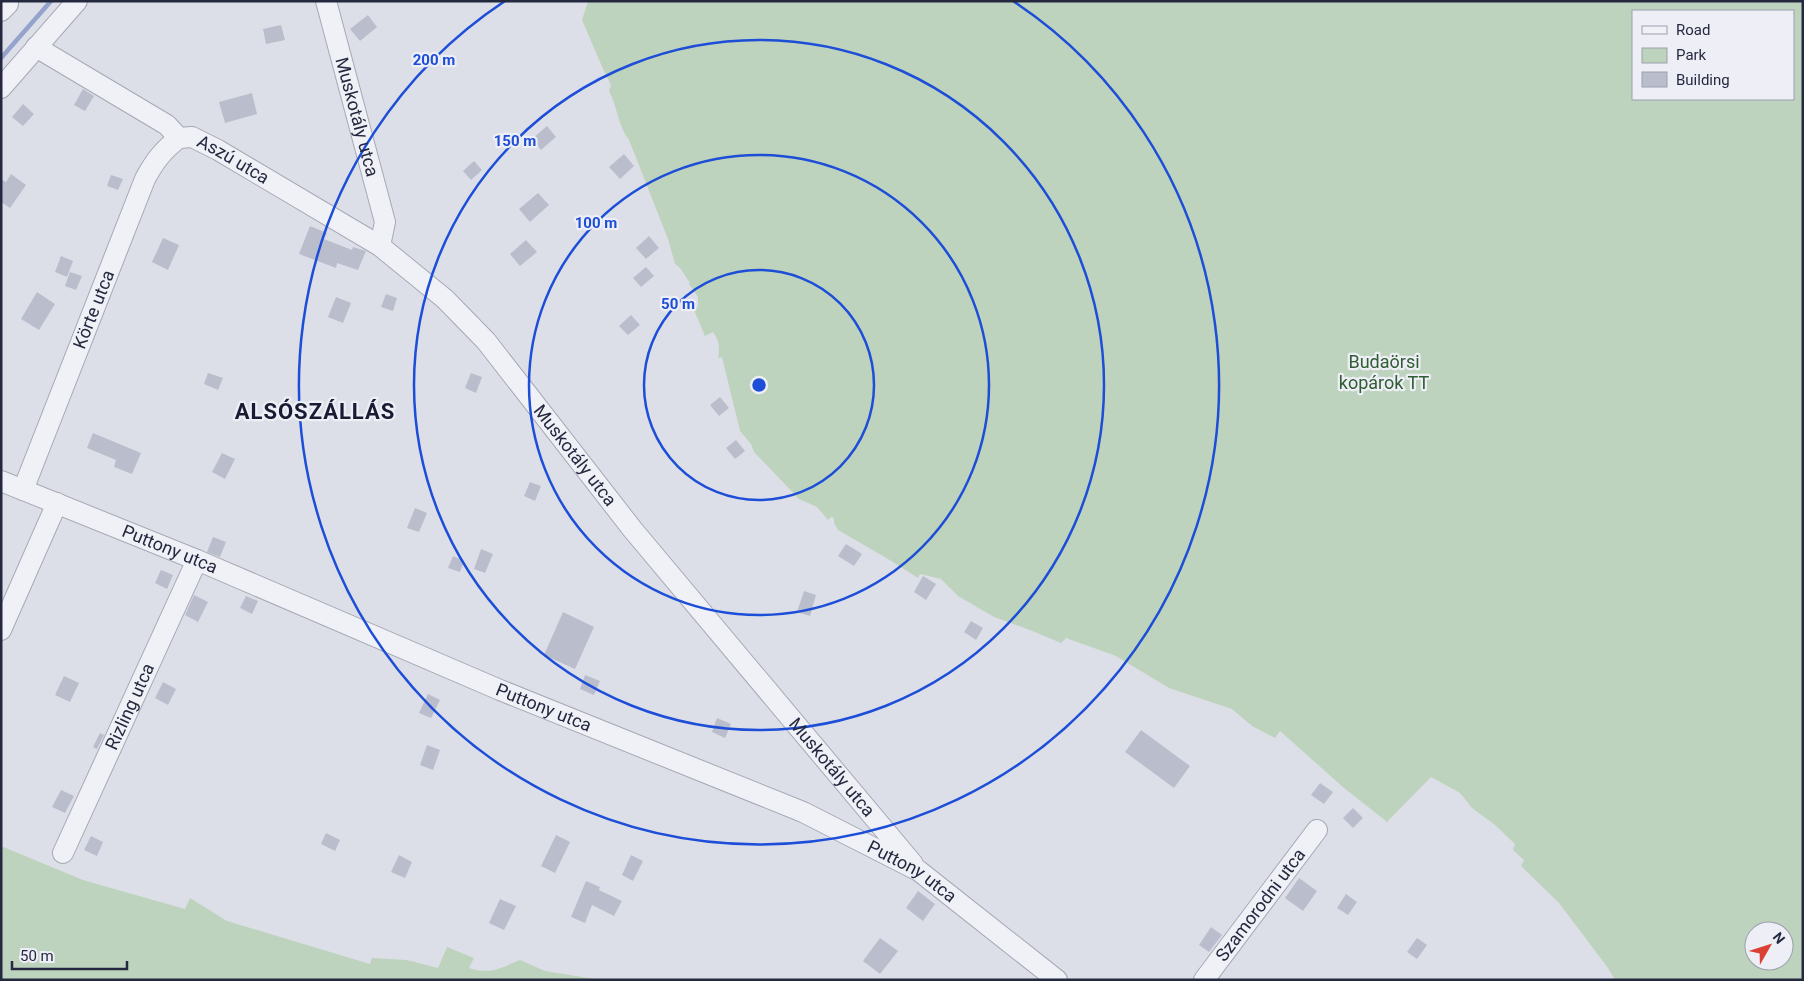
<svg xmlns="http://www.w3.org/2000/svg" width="1804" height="981" viewBox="0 0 1804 981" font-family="Roboto,sans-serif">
	<rect width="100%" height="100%" fill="#dddfe8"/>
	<g fill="#bed3bd" fill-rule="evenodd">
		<path d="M 588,1 L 1803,1 L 1803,980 L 1615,980 L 1608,968 L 1559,903 L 1521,866 L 1524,860 L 1513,850 L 1515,844 L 1495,825 L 1472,808 L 1460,793 L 1431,777 L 1386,823 L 1386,821 L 1344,788 L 1280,731 L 1275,738 L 1252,726 L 1232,709 L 1169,688 L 1116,656 L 1066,638 L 1061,643 L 1030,630 L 994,617 L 958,596 L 941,579 L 920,574 L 918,578 L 888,559 L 838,530 L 834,523 L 834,518 L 831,517 L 828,520 L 817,507 L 799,499 L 754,452 L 751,444 L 740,431 L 722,357 L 718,358 C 720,348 719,340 713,332 L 705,336 L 694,310 L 698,305 L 698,297 L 689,284 L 690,283 L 680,268 L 675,264 L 668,239 L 629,140 C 619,128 617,106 609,91 L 611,85 L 603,69 L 582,20 ZM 1633,11 L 1793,11 L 1793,99 L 1633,99 ZM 1754,931 L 1784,931 L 1784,961 L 1754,961 Z"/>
		<path d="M 1,846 L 83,880 L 185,909 L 190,898 L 227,921 L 370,964 L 372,958 L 407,960 L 438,968 L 447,947 L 474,958 L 469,968 C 491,975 500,968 520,960 L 545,971 L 601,980 L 1,980 Z"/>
	</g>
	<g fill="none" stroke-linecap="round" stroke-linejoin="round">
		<polyline stroke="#94a3cc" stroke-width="4.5" points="1,58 51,1"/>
	</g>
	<g fill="#babdcc">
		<polygon points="368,15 377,27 360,41 350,29"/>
		<polygon points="281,25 285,40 266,44 263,29"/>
		<polygon points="83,89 94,96 85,111 74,105"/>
		<polygon points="252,93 257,114 225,123 219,102"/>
		<polygon points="23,104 34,114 23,126 12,117"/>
		<polygon points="547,126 556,137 541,150 532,139"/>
		<polygon points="624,154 634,166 620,179 609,167"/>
		<polygon points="474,161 482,170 471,180 463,171"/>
		<polygon points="11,174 26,185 10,208 1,202 1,179 6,182"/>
		<polygon points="111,175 123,179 118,190 107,186"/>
		<polygon points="538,193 549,205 530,222 519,209"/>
		<polygon points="310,226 327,233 324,239 352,250 353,247 366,251 358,270 337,263 336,268 299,254"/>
		<polygon points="649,236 659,248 646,259 636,248"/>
		<polygon points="163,238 179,245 168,270 152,262"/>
		<polygon points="526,240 537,252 520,266 510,254"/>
		<polygon points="61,256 73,261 67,277 55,272"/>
		<polygon points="646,267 654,276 641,287 633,278"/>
		<polygon points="70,272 82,276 76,290 65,286"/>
		<polygon points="37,292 55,304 39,330 21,319"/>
		<polygon points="386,294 397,298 393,311 381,307"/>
		<polygon points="336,297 351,303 343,323 328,317"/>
		<polygon points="631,315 640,325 628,335 619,326"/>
		<polygon points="208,373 223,378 218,390 204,384"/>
		<polygon points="471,373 482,377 476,393 465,388"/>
		<polygon points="720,397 729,408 719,416 710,405"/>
		<polygon points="93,433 141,453 132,474 114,467 116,460 87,448"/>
		<polygon points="736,440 745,451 735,459 726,448"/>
		<polygon points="222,453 235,459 225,479 212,472"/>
		<polygon points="530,482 541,486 535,501 524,496"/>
		<polygon points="415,508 427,513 419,532 407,528"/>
		<polygon points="213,537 226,542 220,557 207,552"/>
		<polygon points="846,544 862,554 854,566 838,556"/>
		<polygon points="481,549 493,554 485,573 474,569"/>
		<polygon points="453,556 464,561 460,572 448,568"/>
		<polygon points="161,570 173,575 167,589 155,583"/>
		<polygon points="923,576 936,584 926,600 914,592"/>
		<polygon points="804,591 816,595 810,616 797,612"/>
		<polygon points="194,595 208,602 198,622 185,615"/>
		<polygon points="246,596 258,601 252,614 240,608"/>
		<polygon points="563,612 594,627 575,669 544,655"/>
		<polygon points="971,621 983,628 976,640 964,632"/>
		<polygon points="585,675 600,681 594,695 580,689"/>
		<polygon points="64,676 79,683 70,702 55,695"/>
		<polygon points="163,682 176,689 168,705 155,698"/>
		<polygon points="428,694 440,700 431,718 419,713"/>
		<polygon points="717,718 731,724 725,738 712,732"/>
		<polygon points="1141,730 1190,766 1174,788 1125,752"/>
		<polygon points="100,733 104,735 97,749 93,747"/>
		<polygon points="427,745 440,750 433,770 420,765"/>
		<polygon points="1320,783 1333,792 1324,804 1311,795"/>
		<polygon points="61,790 74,796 65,813 52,807"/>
		<polygon points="1353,808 1363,818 1353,828 1343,818"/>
		<polygon points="326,833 340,840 335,851 321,844"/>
		<polygon points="556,835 570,842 555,873 541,866"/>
		<polygon points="91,836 103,842 97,856 84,850"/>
		<polygon points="399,855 412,862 405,878 391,872"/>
		<polygon points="631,855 643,861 633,881 622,875"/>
		<polygon points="1299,878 1317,891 1303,911 1285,898"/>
		<polygon points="586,881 600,887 599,890 622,901 614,916 592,905 585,923 571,917"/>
		<polygon points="918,891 935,904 923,921 906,908"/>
		<polygon points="1346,894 1357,902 1348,915 1337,908"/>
		<polygon points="500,899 516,906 504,930 489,923"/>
		<polygon points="1211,927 1222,935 1209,952 1199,945"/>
		<polygon points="880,938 898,951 880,974 863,961"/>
		<polygon points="1417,938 1427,945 1417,959 1407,952"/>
	</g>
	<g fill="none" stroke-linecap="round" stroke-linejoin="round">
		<defs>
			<g id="minor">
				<path id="s1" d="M 326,1 L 385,222 L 380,246"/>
				<polyline points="1,11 8,4 8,1"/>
				<polyline points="36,47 167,125 179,138"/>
				<polyline points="1,88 77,1"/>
				<path id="s2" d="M 179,138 L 192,137 L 218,150 L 380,246 L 445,299 L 486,341 L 633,530 L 913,864"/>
				<path id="s3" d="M 1,481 L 197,560 L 500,690 L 803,812 L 919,871 L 1057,980"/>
				<path id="s4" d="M 23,490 L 145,179 C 154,162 163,150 179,138"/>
				<polyline points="1,630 57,503"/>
				<path id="s5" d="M 63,853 L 197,560"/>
				<path id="s6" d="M 1204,980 L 1317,830"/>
			</g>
		</defs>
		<use href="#minor" stroke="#a6a8b6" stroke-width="22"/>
		<use href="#minor" stroke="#f0f1f6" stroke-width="20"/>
	</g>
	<g fill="none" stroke="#1d4ed8" stroke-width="2.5">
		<circle cx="759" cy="385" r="115"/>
		<circle cx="759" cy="385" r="230"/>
		<circle cx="759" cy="385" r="345"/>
		<path d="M1013 1A460 460 0 1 1 505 1"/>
	</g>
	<g text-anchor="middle" stroke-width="4.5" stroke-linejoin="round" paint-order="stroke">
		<g font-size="18" fill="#252940" stroke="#edeef6">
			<text dy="6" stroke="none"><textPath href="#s1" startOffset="120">Muskotály utca</textPath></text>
			<text dy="6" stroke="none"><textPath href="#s2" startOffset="60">Aszú utca</textPath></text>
			<text dy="6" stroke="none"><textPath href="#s4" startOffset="194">Körte utca</textPath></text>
			<text dy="6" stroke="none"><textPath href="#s2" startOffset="518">Muskotály utca</textPath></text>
			<text dy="6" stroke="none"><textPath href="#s3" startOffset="182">Puttony utca</textPath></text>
			<text dy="6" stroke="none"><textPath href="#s5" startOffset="161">Rizling utca</textPath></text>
			<text dy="6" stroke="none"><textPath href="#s3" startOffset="588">Puttony utca</textPath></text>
			<text dy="6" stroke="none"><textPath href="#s2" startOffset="922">Muskotály utca</textPath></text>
			<text dy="6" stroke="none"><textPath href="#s3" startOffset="992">Puttony utca</textPath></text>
			<text dy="6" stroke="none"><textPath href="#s6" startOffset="94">Szamorodni utca</textPath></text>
		</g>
		<g font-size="18" fill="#315d32" stroke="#edeef6">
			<text x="1384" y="368">Budaörsi<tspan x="1384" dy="21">kopárok TT</tspan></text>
		</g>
		<g font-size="22" font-weight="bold" letter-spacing="1" fill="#181b31" stroke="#edeef6">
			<text x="315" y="419">ALSÓSZÁLLÁS</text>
		</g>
	</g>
	<circle cx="759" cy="385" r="8" fill="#1d4ed8" stroke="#edeef6" stroke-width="2.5"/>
	<g font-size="15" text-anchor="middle" font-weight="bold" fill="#1d4ed8" stroke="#edeef6" stroke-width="4.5" stroke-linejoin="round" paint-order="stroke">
		<text x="434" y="65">200 m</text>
		<text x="515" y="146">150 m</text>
		<text x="596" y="228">100 m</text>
		<text x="678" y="309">50 m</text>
	</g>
	<rect width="1804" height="981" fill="none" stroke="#252940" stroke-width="5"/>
	<rect x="1632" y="10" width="162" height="90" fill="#edeef6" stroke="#9d9fad"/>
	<rect x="1642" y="26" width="25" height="8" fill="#f0f1f6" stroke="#9d9fad"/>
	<text x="1676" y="35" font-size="15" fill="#252940">Road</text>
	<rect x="1642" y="48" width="25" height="15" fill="#bed3bd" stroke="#9d9fad"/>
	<text x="1676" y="60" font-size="15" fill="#252940">Park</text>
	<rect x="1642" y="72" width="25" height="15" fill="#babdcc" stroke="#9d9fad"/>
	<text x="1676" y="85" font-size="15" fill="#252940">Building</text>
	<g transform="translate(1769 946) rotate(51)"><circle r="24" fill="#edeef6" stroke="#9d9fad"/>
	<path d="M0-4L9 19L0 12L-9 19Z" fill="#db4035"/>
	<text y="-8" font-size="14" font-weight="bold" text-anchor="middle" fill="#252940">N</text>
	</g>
	<path d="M12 961v8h115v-8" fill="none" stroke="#252940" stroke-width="2.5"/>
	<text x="20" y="961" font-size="15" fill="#252940" stroke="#edeef6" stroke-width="4" paint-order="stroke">50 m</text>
</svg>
